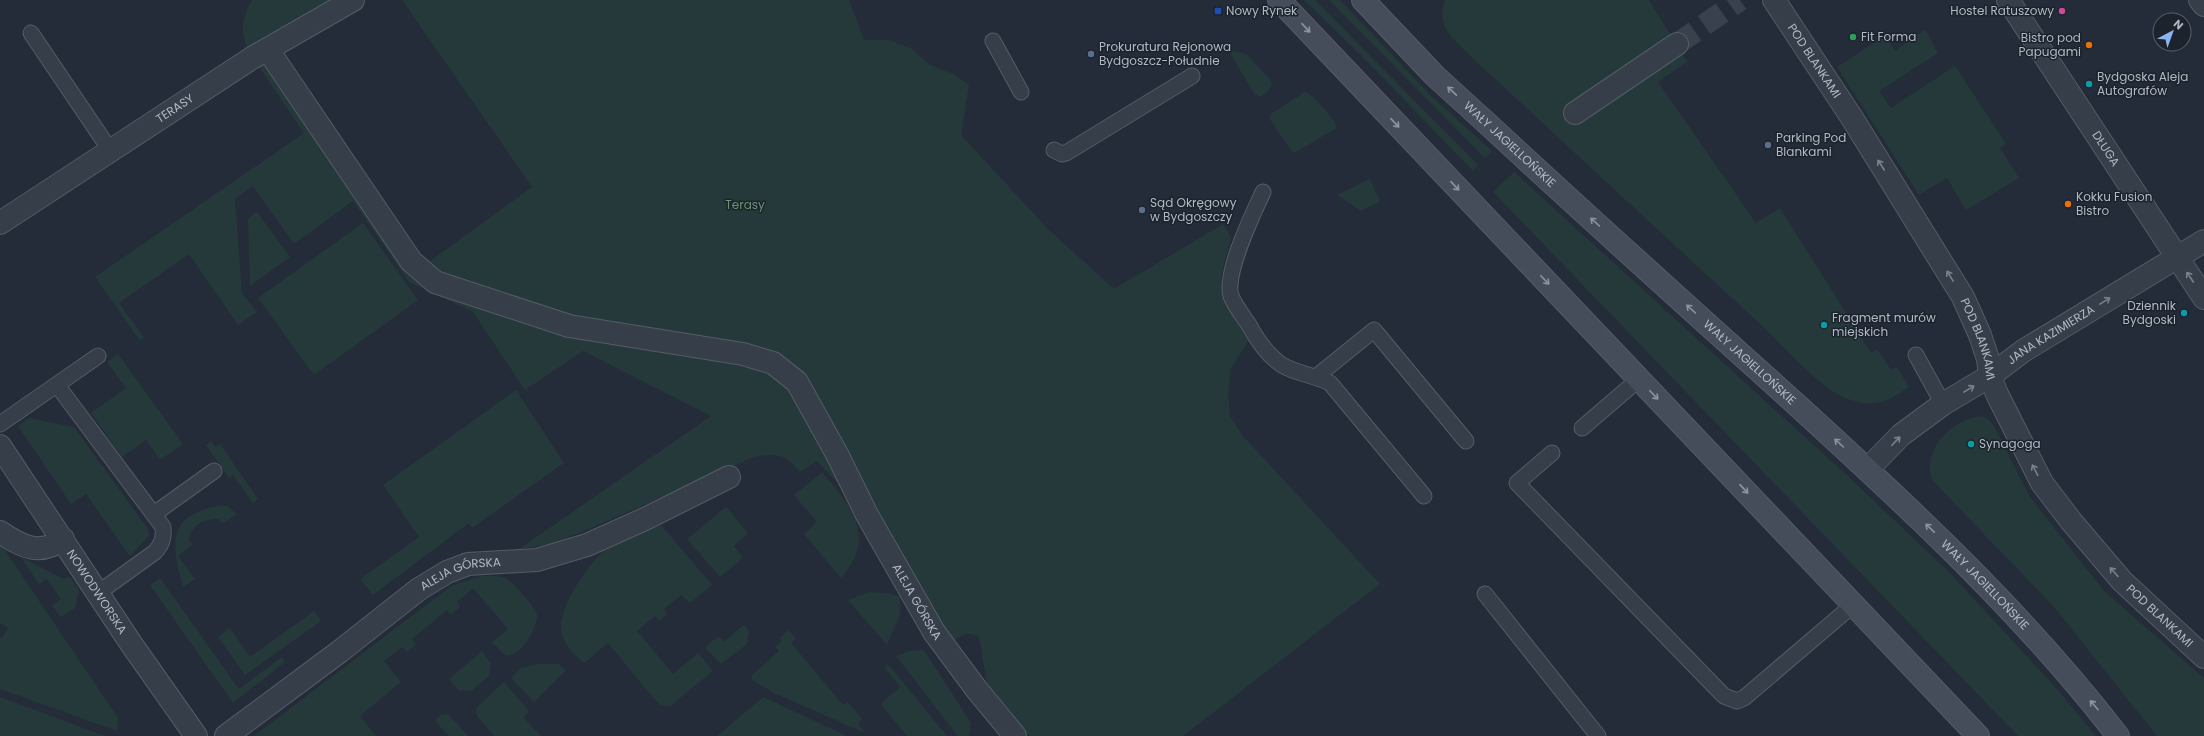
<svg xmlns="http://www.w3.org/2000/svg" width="2204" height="736" viewBox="0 0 2204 736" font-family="Poppins,sans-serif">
	<rect width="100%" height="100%" fill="#232c38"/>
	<g fill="#26393a">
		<path d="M 252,0 L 353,0 L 252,58 C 241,36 239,22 252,0 Z"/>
		<path d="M 402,0 L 849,0 L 864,40 L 889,40 L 912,49 L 930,65 L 954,74 L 969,85 L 961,135 L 1049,230 L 1114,289 L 1223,224 L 1231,237 L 1221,277 L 1223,294 L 1248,341 L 1231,369 L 1228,394 L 1230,416 L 1243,436 L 1380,584 L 1183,736 L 1029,736 L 987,683 L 979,637 C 966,629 957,639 946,646 L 867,515 L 817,461 L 800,472 C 785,454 776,452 754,457 L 582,532 L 550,544 L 519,549 L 711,416 L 583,351 L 525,390 L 473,312 L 409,282 L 353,201 L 294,244 L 253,186 L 235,199 L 242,293 L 257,312 L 238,325 L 189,254 L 119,303 L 144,338 L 140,341 L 95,277 L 304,133 L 257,64 L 278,52 L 426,264 L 532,187 Z"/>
		<polygon points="1304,0 1315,0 1331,16 1478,165 1473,171 1360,54"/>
		<polygon points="1329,0 1340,0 1431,96 1492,151 1485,158"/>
		<path d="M 1445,0 L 1649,0 L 1687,62 L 1658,82 L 1756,223 L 1780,208 L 1871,353 L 1878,350 L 1891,370 L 1897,367 L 1909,387 C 1886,402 1875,409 1848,399 C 1820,390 1782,344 1759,323 C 1662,234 1566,144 1469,55 C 1452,37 1436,27 1445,0 Z"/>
		<polygon points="1925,30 1938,53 1879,91 1891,108 1955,66 2006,144 2000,148 2019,178 1966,210 1947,178 1919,195 1837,67 1886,35 1895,51"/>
		<polygon points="1233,51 1246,54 1270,79 1272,86 1265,94 1259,97 1254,94 1231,54"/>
		<path d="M 1305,92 C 1312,93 1334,118 1336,126 L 1335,129 L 1296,152 L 1292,152 L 1269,118 L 1272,113 Z"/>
		<polygon points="1514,172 1852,480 1949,572 2057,689 2096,736 2018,736 1493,192"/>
		<polygon points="1370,179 1380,201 1361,211 1337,195"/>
		<polygon points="257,212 290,257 250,286 248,218"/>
		<polygon points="363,223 418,300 314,375 258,298"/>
		<polygon points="118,354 183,444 160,460 146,440 122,457 91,413 126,388 107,362"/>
		<polygon points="516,390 564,463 472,528 469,523 373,595 360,579 419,537 383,485"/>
		<path d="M 1982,416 L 1989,420 L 1994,426 L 2030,497 L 2104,591 L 2204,678 L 2204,736 L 2157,736 L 2054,607 L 1932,480 C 1922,448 1951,420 1982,416 Z"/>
		<polygon points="29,418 74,427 148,529 149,536 130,556 86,494 71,504 18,426"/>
		<polygon points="211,441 215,447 220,444 258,499 253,503 233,475 229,478 206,445"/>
		<path d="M 822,472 C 850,505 878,537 841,578 L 804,534 L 817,522 L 794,495 Z"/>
		<path d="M 217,506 L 227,506 L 237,514 L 222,524 L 219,519 C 205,519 191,524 189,540 L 192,545 L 178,556 L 195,579 L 183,587 C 172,546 165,517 217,506 Z"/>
		<polygon points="726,507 748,533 734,546 743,558 720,577 687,539"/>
		<path d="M 661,525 L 712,585 L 690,603 L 681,595 L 664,609 L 667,614 L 659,621 L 655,616 L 637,631 L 673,674 L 698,653 L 713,671 L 670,706 L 662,706 L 655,700 L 608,643 L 584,663 C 574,655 562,643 561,628 C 559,607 591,558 610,546 C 624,537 645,532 661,525 Z"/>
		<polygon points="0,543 118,718 117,731 0,689 0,637 2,638 8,628 0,623"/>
		<polygon points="21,557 64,579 70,577 79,590 75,608 61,617 52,606 61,599 46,579 39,584"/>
		<path d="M 481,576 C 489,576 497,575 505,578 C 512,581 536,608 537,615 C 538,622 532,632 529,638 C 523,648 517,654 506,656 L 492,642 L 508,629 L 473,588 L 457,602 L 460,607 L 451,615 L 447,610 L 412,639 L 416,645 L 407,652 L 402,647 L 384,661 L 401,682 L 360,716 L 376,736 L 254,736 L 451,586 Z"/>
		<polygon points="160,578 239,689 282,657 285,662 233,703 150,585"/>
		<polygon points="869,592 892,594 900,597 900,615 887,645 848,600"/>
		<polygon points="314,611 321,621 245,675 218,637 230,628 250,657"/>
		<polygon points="744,625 749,631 747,644 721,664 719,662 705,647 719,636 724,642"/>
		<polygon points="789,630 796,639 791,643 843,705 848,702 862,719 858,723 865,733 774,693 752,680 752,675 779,651 775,647 782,641 779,638"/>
		<polygon points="924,650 971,723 969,736 958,736 896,656 909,651"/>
		<polygon points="482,651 491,664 489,676 471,691 458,690 449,679"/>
		<polygon points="537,664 558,664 566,670 534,702 511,678 521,668"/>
		<polygon points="888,664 947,736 907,736 881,704 900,687 884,667"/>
		<polygon points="504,682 529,711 523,717 541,736 494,736 477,716 476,708"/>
		<polygon points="0,697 105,736 0,736"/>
		<polygon points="763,697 847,736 717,736"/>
		<polygon points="446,714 450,716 468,736 448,736 435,720 441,715"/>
	</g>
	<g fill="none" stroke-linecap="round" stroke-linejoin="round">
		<polyline stroke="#38414d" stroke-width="22" stroke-dasharray="22 11" stroke-linecap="butt" points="1677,44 1740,0"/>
		<defs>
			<g id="service">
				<polyline points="31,33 110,150"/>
				<polyline points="993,41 1021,92"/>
				<polyline points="1054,150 1062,154 1066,153 1192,76"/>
				<path d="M 1263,192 C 1253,214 1224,273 1231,296 C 1235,306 1243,316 1249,325 C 1257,340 1267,355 1282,365 C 1297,374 1314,375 1330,383 L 1424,496"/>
				<polyline points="1916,355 1943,404"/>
				<polyline points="1317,376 1374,330 1466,441"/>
				<path d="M 57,385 L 163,527 C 164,538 162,544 155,552 L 98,593"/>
				<polyline points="0,424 98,356"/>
				<polyline points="1582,428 1639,379"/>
				<polyline points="1552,453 1517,483 1724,696 1737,701 1744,698 1853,605"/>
				<polyline points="154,514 214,471"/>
				<polyline points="1485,594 1598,736"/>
			</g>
			<g id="pedestrian">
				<path id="s1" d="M 2008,0 L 2177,257"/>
				<polyline points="268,50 411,261 435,282 569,326 743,354 773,363 797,382 838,456"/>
				<polyline points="1575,113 1677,44"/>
			</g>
			<g id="minor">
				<path id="s2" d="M 1774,0 L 1852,118 L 1963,297 L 1980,335 L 1988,359 L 1990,376 L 1997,394 L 2042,483 L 2071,521 L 2122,581 L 2204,657"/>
				<polyline points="2200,0 2204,5"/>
				<path id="s3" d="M 0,223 L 252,58 L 353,0"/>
				<polyline points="2177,257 2204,298"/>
				<path id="s4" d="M 0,446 L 132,645 L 196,736"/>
				<path id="s5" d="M 838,456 L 867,515 L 934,632 L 977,690 L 1015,736"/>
				<path id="s6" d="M 1868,469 L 1901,435 L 1943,404 L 1990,376 L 2023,351 L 2204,241"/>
				<path d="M 0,532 C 22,547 40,556 63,539"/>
				<path id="s7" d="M 226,736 L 339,652 L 419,589 L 447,572 L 468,564 L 537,560 L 587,545 L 647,518 L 729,477"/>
			</g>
			<g id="secondary">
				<polyline points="1279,0 1978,736"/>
				<path id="s8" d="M 1363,0 L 1435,76 L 1491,127 C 1592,221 1695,313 1797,405 C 1911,509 2024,614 2118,736"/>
			</g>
		</defs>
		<use href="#service" stroke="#545c66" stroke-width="17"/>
		<use href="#pedestrian" stroke="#545c66" stroke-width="24"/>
		<use href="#minor" stroke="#545c66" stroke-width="24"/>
		<use href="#secondary" stroke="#545c66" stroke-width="24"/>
		<use href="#service" stroke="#363e49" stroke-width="15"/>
		<use href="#pedestrian" stroke="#363e49" stroke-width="22"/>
		<use href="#minor" stroke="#363e49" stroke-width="22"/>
		<use href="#secondary" stroke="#454d5b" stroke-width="22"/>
	</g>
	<defs><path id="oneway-shaft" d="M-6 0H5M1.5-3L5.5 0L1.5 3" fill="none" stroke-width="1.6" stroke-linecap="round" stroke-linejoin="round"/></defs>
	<g stroke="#8b93a0">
		<use href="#oneway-shaft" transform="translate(1306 28) rotate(47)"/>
		<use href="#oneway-shaft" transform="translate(1452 91) rotate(-137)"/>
		<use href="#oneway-shaft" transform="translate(1395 123) rotate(47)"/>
		<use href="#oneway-shaft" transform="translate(1455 186) rotate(47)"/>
		<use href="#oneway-shaft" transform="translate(1595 222) rotate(-138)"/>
		<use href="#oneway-shaft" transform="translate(1545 280) rotate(46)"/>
		<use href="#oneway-shaft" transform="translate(1691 309) rotate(-138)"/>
		<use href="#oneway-shaft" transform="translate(1654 395) rotate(46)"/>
		<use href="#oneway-shaft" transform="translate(1839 443) rotate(-138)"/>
		<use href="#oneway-shaft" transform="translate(1744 489) rotate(47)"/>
		<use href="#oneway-shaft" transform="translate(1930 528) rotate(-136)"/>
		<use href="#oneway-shaft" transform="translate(2094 705) rotate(-131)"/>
	</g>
	<g stroke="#7a828d">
		<use href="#oneway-shaft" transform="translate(1881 165) rotate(-123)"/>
		<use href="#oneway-shaft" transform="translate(1950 276) rotate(-122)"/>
		<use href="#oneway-shaft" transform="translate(2190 277) rotate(-124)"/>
		<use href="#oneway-shaft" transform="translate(2105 301) rotate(-32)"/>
		<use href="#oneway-shaft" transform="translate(1969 389) rotate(-31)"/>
		<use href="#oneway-shaft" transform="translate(1896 441) rotate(-46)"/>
		<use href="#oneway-shaft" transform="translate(2035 470) rotate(-118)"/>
		<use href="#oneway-shaft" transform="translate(2114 572) rotate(-132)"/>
	</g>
	<rect fill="#1a4fb4" stroke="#1c232d" stroke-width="1.5" x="1214" y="7" width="8" height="8" rx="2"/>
	<circle fill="#d1479c" stroke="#1c232d" stroke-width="1.5" cx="2062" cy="11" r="4"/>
	<circle fill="#2e9e5b" stroke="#1c232d" stroke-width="1.5" cx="1853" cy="37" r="4"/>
	<g fill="#e8710a" stroke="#1c232d" stroke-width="1.5">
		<circle cx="2089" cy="45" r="4"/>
		<circle cx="2068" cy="204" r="4"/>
	</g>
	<g fill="#5c6f8a" stroke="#1c232d" stroke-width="1.5">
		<circle cx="1091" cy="54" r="4"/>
		<circle cx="1768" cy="145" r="4"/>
		<circle cx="1142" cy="210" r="4"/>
	</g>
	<g fill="#0f9aa8" stroke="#1c232d" stroke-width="1.5">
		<circle cx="2089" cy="84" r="4"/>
		<circle cx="2184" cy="313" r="4"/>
		<circle cx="1824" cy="325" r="4"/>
		<circle cx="1971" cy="444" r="4"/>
	</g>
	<g text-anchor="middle" stroke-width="3" stroke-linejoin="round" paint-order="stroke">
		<g font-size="12" fill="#b1b9c5" stroke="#1c232d" text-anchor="start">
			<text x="1226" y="15">Nowy Rynek</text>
			<text x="2054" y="15" text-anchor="end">Hostel Ratuszowy</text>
			<text x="1861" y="41">Fit Forma</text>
			<text x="2081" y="42" text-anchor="end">Bistro pod<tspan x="2081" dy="14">Papugami</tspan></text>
			<text x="1099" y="51">Prokuratura Rejonowa<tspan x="1099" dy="14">Bydgoszcz-Południe</tspan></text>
			<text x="2097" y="81">Bydgoska Aleja<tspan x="2097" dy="14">Autografów</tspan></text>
			<text x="1776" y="142">Parking Pod<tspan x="1776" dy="14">Blankami</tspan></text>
			<text x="2076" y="201">Kokku Fusion<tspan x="2076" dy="14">Bistro</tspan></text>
			<text x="1150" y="207">Sąd Okręgowy<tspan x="1150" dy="14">w Bydgoszczy</tspan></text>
			<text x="2176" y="310" text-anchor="end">Dziennik<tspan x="2176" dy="14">Bydgoski</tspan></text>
			<text x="1832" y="322">Fragment murów<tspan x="1832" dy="14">miejskich</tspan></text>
			<text x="1979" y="448">Synagoga</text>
		</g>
		<g font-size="12" fill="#b1b9c5" stroke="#1c232d">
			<text dy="4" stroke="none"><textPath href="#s2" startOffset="73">POD BLANKAMI</textPath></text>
			<text dy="4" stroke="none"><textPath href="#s3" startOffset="209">TERASY</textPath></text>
			<text dy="4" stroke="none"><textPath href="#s8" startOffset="206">WAŁY JAGIELLOŃSKIE</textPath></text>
			<text dy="4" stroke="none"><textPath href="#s1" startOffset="178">DŁUGA</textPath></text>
			<text dy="4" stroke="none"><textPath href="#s6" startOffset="228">JANA KAZIMIERZA</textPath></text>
			<text dy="4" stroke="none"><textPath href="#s2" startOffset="397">POD BLANKAMI</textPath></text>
			<text dy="4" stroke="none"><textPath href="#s8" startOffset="530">WAŁY JAGIELLOŃSKIE</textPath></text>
			<text dy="4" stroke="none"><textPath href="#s7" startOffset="288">ALEJA GÓRSKA</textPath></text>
			<text dy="4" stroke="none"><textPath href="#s8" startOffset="854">WAŁY JAGIELLOŃSKIE</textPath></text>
			<text dy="4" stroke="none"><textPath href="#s4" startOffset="175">NOWODWORSKA</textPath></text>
			<text dy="4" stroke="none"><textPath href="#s5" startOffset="166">ALEJA GÓRSKA</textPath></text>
			<text dy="4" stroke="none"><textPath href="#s2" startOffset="733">POD BLANKAMI</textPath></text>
		</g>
		<g font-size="12" fill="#6a9473" stroke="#1c232d">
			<text x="745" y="209">Terasy</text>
		</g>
	</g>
	<g transform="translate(2172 32) rotate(41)"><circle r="19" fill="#1c232d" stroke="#585f6a"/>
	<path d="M0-3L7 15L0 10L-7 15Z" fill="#8bb3f0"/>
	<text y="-6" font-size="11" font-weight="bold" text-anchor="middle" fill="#b1b9c5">N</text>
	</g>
</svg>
